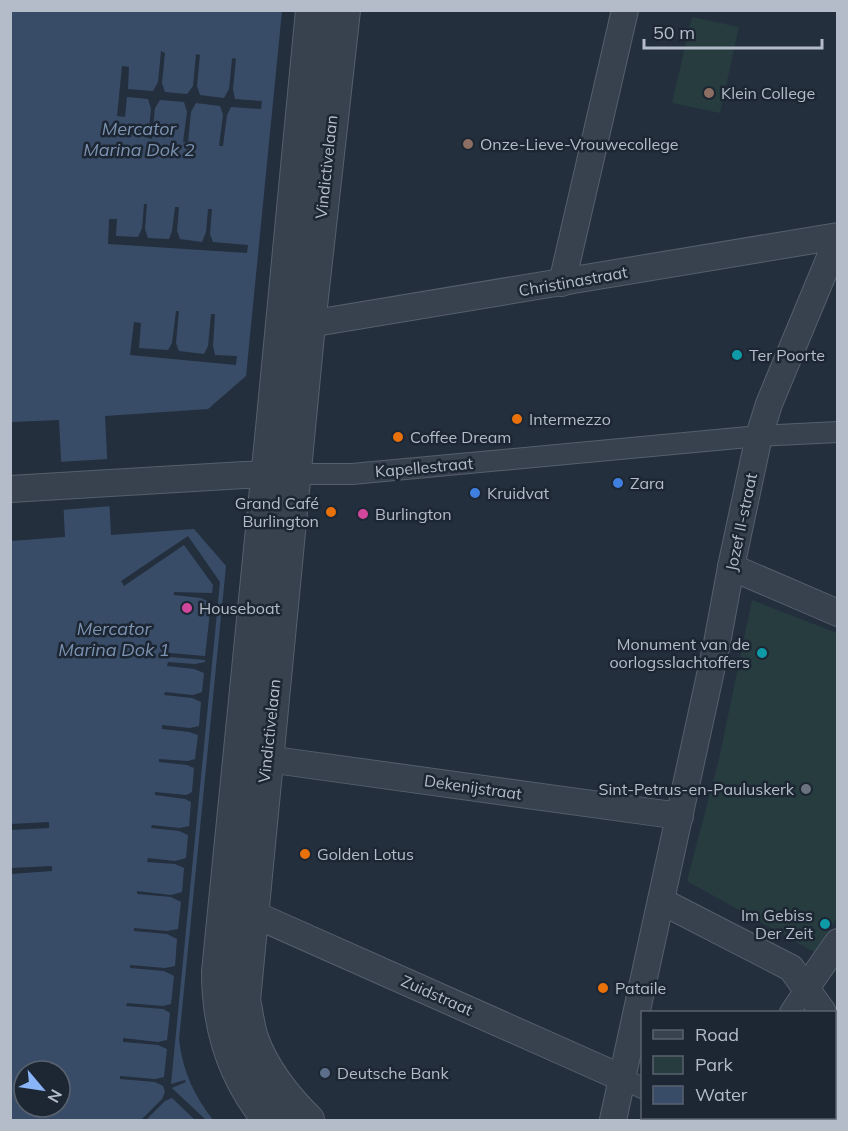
<svg xmlns="http://www.w3.org/2000/svg" width="848" height="1131" viewBox="0 0 848 1131" font-family="Mulish,sans-serif">
	<rect width="100%" height="100%" fill="#242f3e"/>
	<g fill="#263c3f">
		<polygon points="692,17 739,27 720,113 672,103"/>
		<polygon points="752,600 837,633 837,918 814,952 687,881 719,759"/>
	</g>
	<path fill="#394c67" fill-rule="evenodd" d="M 11,11 L 282,11 L 246,376 L 208,409 L 105,416 L 111,535 L 194,529 L 226,566 L 179,1040 C 183,1072 194,1095 213,1120 L 11,1120 L 11,541 L 65,537 L 59,420 L 11,422 ZM 24,1071 L 60,1071 L 60,1107 L 24,1107 Z"/>
	<g fill="#242f3e">
		<polygon points="161,51 165,53 162,83 165,92 187,94 193,86 196,54 200,55 197,86 200,95 224,98 229,89 232,59 233,58 236,59 233,89 235,99 262,101 261,109 231,107 227,115 223,146 219,146 223,115 220,106 196,103 191,112 188,143 183,142 187,112 184,102 160,100 155,108 152,139 148,138 151,109 148,99 127,97 125,117 117,116 122,66 129,67 128,89 153,91 158,82"/>
		<polygon points="144,204 147,204 145,229 148,238 169,239 172,231 175,207 179,207 177,231 180,239 202,242 206,232 208,209 212,209 210,234 213,242 248,245 247,253 108,244 109,219 117,219 116,236 138,237 142,228"/>
		<polygon points="176,311 179,311 176,343 179,351 204,354 208,346 211,314 215,314 213,346 215,355 237,356 236,365 130,355 134,322 141,323 139,348 168,350 172,343"/>
		<polygon points="108,459 112,506 61,510 58,462"/>
		<polygon points="188,536 220,582 171,1084 185,1080 186,1082 172,1088 206,1120 195,1120 172,1098 165,1101 146,1120 141,1120 162,1099 165,1092 163,1086 155,1082 120,1079 120,1076 155,1079 164,1077 167,1049 158,1045 123,1042 123,1038 158,1042 167,1040 170,1013 163,1009 126,1006 127,1003 163,1006 171,1004 174,976 164,971 130,968 130,965 165,968 175,966 177,939 167,934 134,931 134,928 167,931 178,929 181,902 171,897 137,894 137,891 171,895 182,892 184,868 175,864 147,862 148,858 175,861 186,858 188,835 179,831 151,828 152,825 180,828 189,826 191,802 185,799 155,795 155,792 186,795 192,792 194,768 187,765 159,762 159,759 188,761 195,759 198,735 189,732 162,729 162,725 190,728 199,726 201,702 192,698 164,695 165,692 193,695 202,692 204,673 194,669 167,666 168,662 195,664 205,662 205,660 170,657 170,653 205,656 211,603 201,598 174,595 174,592 212,593 213,585 184,545 124,586 121,581"/>
		<polygon points="49,822 49,828 11,830 11,824"/>
		<polygon points="52,866 52,871 11,874 11,868"/>
	</g>
	<g fill="none" stroke-linecap="round" stroke-linejoin="round">
		<defs>
			<g id="pedestrian">
				<polyline points="294,474 352,474 759,436 838,432"/>
				<polyline points="790,1012 806,988"/>
				<polyline points="622,1078 642,1088"/>
				<polyline points="699,1118 705,1120"/>
			</g>
			<g id="minor">
				<polyline points="562,283 625,10"/>
				<polyline points="309,324 838,236"/>
				<polyline points="10,489 244,475 285,474"/>
				<polyline points="731,567 838,613"/>
				<polyline points="267,759 680,816"/>
				<polyline points="661,901 791,968 823,1012"/>
				<polyline points="251,913 622,1078"/>
				<polyline points="806,988 838,942"/>
				<polyline points="834,1028 838,1032"/>
				<polyline points="613,1120 717,643 731,567 759,436 769,404 838,238"/>
			</g>
			<g id="tertiary">
				<path d="M 269,1120 C 234,1078 218,1027 218,972 C 249,651 283,331 312,10"/>
				<path d="M 308,1120 C 286,1099 262,1068 252,1038 C 248,1026 247,1013 244,1000 L 309,324 L 344,10"/>
			</g>
		</defs>
		<use href="#pedestrian" stroke="#565f6c" stroke-width="22"/>
		<use href="#minor" stroke="#565f6c" stroke-width="28"/>
		<use href="#tertiary" stroke="#565f6c" stroke-width="34"/>
		<use href="#pedestrian" stroke="#38414e" stroke-width="20"/>
		<use href="#minor" stroke="#38414e" stroke-width="26"/>
		<use href="#tertiary" stroke="#38414e" stroke-width="32"/>
	</g>
	<g fill="#8d6e63" stroke="#1d2633" stroke-width="2">
		<circle cx="709" cy="93" r="6"/>
		<circle cx="468" cy="144" r="6"/>
	</g>
	<g fill="#0f9aa8" stroke="#1d2633" stroke-width="2">
		<circle cx="737" cy="355" r="6"/>
		<circle cx="762" cy="653" r="6"/>
		<circle cx="825" cy="924" r="6"/>
	</g>
	<g fill="#e8710a" stroke="#1d2633" stroke-width="2">
		<circle cx="517" cy="419" r="6"/>
		<circle cx="398" cy="437" r="6"/>
		<circle cx="331" cy="512" r="6"/>
		<circle cx="305" cy="854" r="6"/>
		<circle cx="603" cy="988" r="6"/>
	</g>
	<g fill="#3f7fe0" stroke="#1d2633" stroke-width="2">
		<circle cx="618" cy="483" r="6"/>
		<circle cx="475" cy="493" r="6"/>
	</g>
	<g fill="#d1479c" stroke="#1d2633" stroke-width="2">
		<circle cx="363" cy="514" r="6"/>
		<circle cx="187" cy="608" r="6"/>
	</g>
	<circle fill="#6b7280" stroke="#1d2633" stroke-width="2" cx="806" cy="789" r="6"/>
	<circle fill="#5c6f8a" stroke="#1d2633" stroke-width="2" cx="325" cy="1073" r="6"/>
	<g text-anchor="middle" stroke-width="5" stroke-linejoin="round" paint-order="stroke">
		<g font-size="16" fill="#b4bcc9" stroke="#1d2633" text-anchor="start">
			<text x="721" y="99">Klein College</text>
			<text x="480" y="150">Onze-Lieve-Vrouwecollege</text>
			<text x="749" y="361">Ter Poorte</text>
			<text x="529" y="425">Intermezzo</text>
			<text x="410" y="443">Coffee Dream</text>
			<text x="630" y="489">Zara</text>
			<text x="487" y="499">Kruidvat</text>
			<text x="319" y="509" text-anchor="end">Grand Café<tspan x="319" dy="18">Burlington</tspan></text>
			<text x="375" y="520">Burlington</text>
			<text x="199" y="614">Houseboat</text>
			<text x="750" y="650" text-anchor="end">Monument van de<tspan x="750" dy="18">oorlogsslachtoffers</tspan></text>
			<text x="794" y="795" text-anchor="end">Sint-Petrus-en-Pauluskerk</text>
			<text x="317" y="860">Golden Lotus</text>
			<text x="813" y="921" text-anchor="end">Im Gebiss<tspan x="813" dy="18">Der Zeit</tspan></text>
			<text x="615" y="994">Pataile</text>
			<text x="337" y="1079">Deutsche Bank</text>
		</g>
		<g font-size="16" fill="#b4bcc9" stroke="#1d2633">
			<text transform="translate(326 167) rotate(-84)" y="6">Vindictivelaan</text>
			<text transform="translate(573 281) rotate(-10)" y="6">Christinastraat</text>
			<text transform="translate(424 467) rotate(-5)" y="6">Kapellestraat</text>
			<text transform="translate(741 522) rotate(-78)" y="6">Jozef II-straat</text>
			<text transform="translate(269 731) rotate(-84)" y="6">Vindictivelaan</text>
			<text transform="translate(473 787) rotate(8)" y="6">Dekenijstraat</text>
			<text transform="translate(437 995) rotate(24)" y="6">Zuidstraat</text>
		</g>
		<g font-size="18" font-style="italic" fill="#7c92b1" stroke="#1d2633">
			<text x="139" y="135">Mercator<tspan x="139" dy="21">Marina Dok 2</tspan></text>
			<text x="114" y="635">Mercator<tspan x="114" dy="21">Marina Dok 1</tspan></text>
		</g>
	</g>
	<rect width="848" height="1131" fill="none" stroke="#b4bcc9" stroke-width="24"/>
	<rect x="641" y="1011" width="195" height="108" fill="#1d2633" stroke="#59626f" stroke-width="1.5"/>
	<rect x="653" y="1030" width="30" height="9" fill="#38414e" stroke="#59626f" stroke-width="1.5"/>
	<text x="695" y="1041" font-size="18" fill="#b4bcc9">Road</text>
	<rect x="653" y="1056" width="30" height="18" fill="#263c3f" stroke="#59626f" stroke-width="1.5"/>
	<text x="695" y="1071" font-size="18" fill="#b4bcc9">Park</text>
	<rect x="653" y="1086" width="30" height="18" fill="#394c67" stroke="#59626f" stroke-width="1.5"/>
	<text x="695" y="1101" font-size="18" fill="#b4bcc9">Water</text>
	<g transform="translate(42 1089) rotate(119)"><circle r="28" fill="#1d2633" stroke="#59626f" stroke-width="1.5"/>
	<path d="M0-4.5L10 22L0 15L-10 22Z" fill="#8ab4f8"/>
	<text y="-9" font-size="16" font-weight="bold" text-anchor="middle" fill="#b4bcc9">N</text>
	</g>
	<path d="M644 39v9h178v-9" fill="none" stroke="#b4bcc9" stroke-width="3"/>
	<text x="653" y="39" font-size="18" fill="#b4bcc9" stroke="#1d2633" stroke-width="4.5" paint-order="stroke">50 m</text>
</svg>
